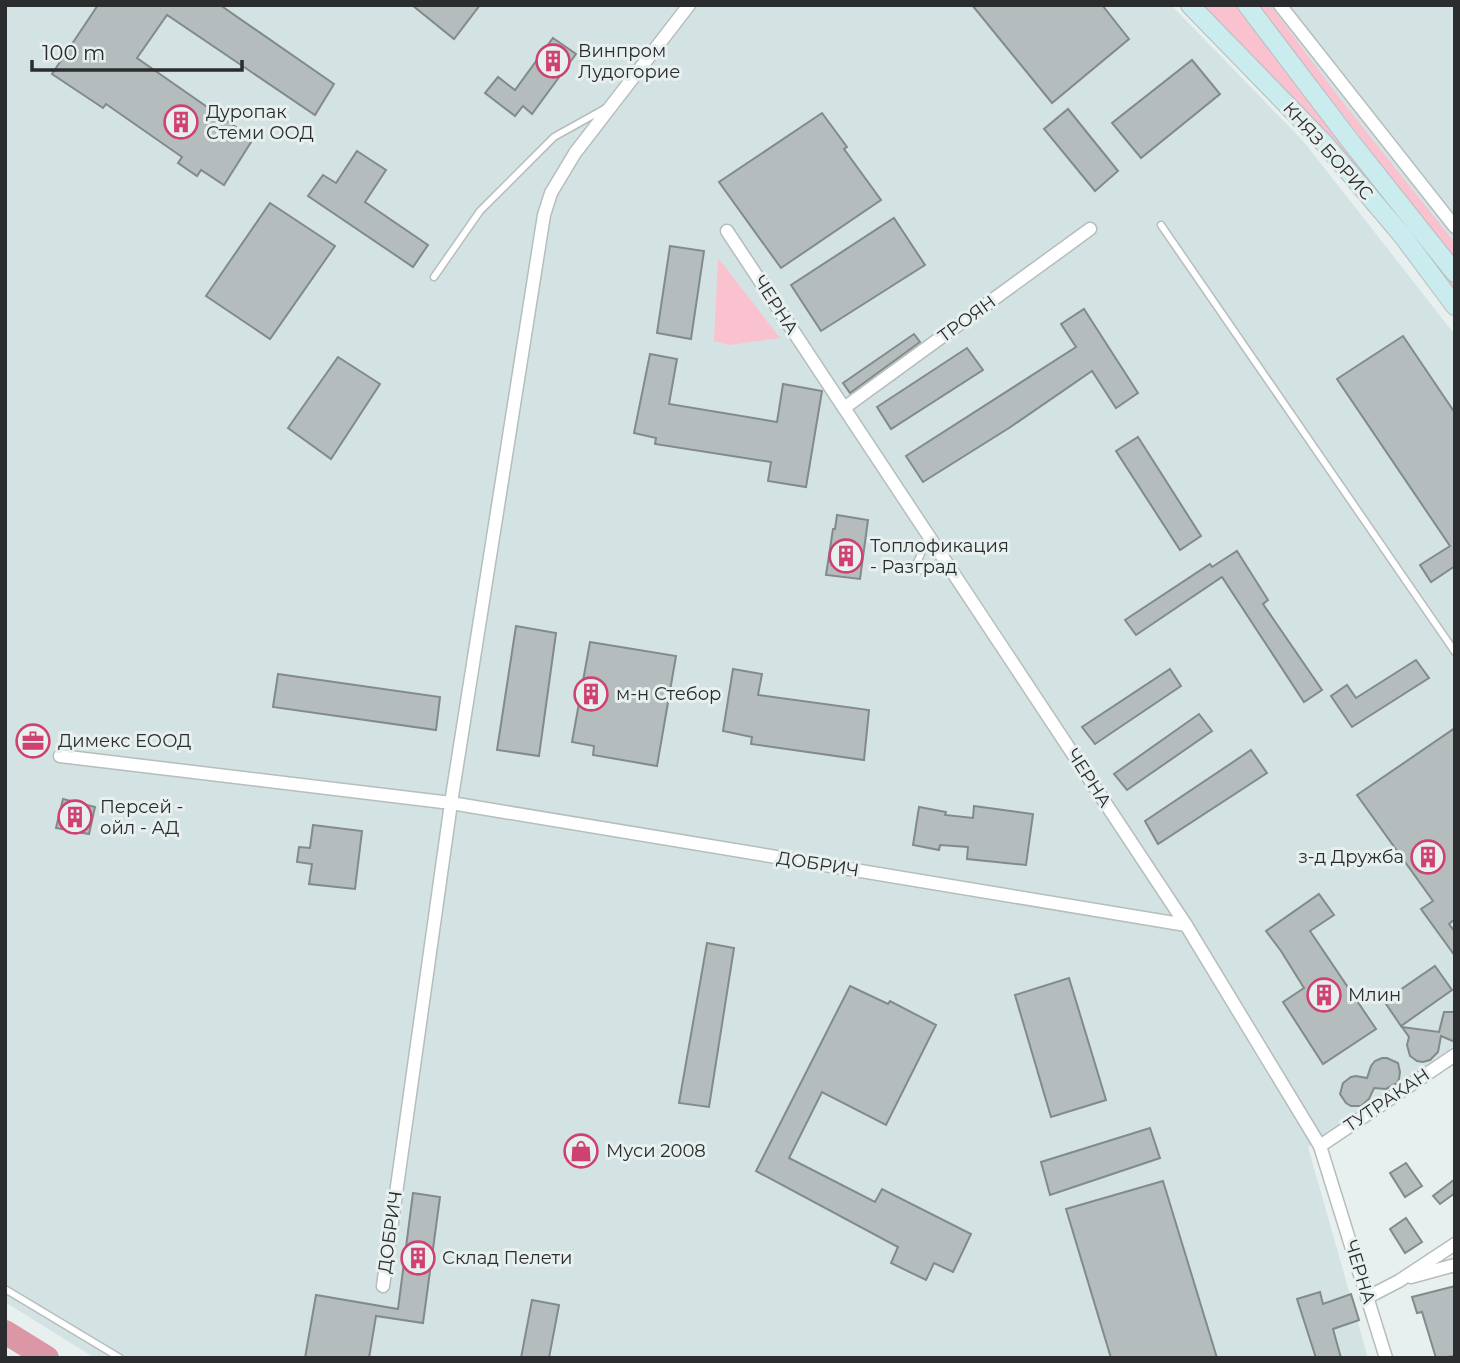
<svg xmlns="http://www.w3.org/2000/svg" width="1460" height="1363" viewBox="0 0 1460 1363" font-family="Montserrat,sans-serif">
	<rect width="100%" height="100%" fill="#e7efef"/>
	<g fill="#d3e2e3">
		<polygon points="5,5 1171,5 1304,142 1455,335 1455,1046 1308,1147 1368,1358 95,1358 5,1302"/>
		<polygon points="1264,5 1455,5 1455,259"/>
	</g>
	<g fill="#fac1ce">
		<polygon points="1202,5 1236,5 1455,286 1455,292 1319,125"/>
		<polygon points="1258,5 1270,5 1341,100 1455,243 1455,260"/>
		<polygon points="718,258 780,338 729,345 714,341"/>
	</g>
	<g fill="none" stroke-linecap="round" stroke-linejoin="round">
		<polyline stroke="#dc97a7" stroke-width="24" points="5,1332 47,1358"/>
	</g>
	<g fill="#b5bcbd" stroke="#838a8a" stroke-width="2">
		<polygon points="98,5 220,5 334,84 315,115 167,15 137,58 253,139 224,185 201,170 197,176 178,163 182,157 106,104 103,108 52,74"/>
		<polygon points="412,5 480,5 454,39"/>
		<polygon points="972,5 1102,5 1129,39 1052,103"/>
		<polygon points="553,38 576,54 532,114 523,106 515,116 485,93 498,77 515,90"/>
		<polygon points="1192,60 1220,94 1141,158 1112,123"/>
		<polygon points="1068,109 1118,171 1095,191 1044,129"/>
		<polygon points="822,113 847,147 844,149 881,200 781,268 719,182"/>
		<polygon points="357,151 386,170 365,202 428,245 413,267 308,196 323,175 336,183"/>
		<polygon points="270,203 335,246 270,339 206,296"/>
		<polygon points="894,218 925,265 821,331 791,285"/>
		<polygon points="670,246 704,251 691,339 657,333"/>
		<polygon points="1084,309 1138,393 1116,408 1092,371 1009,428 923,482 906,456 1076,347 1061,324"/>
		<polygon points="914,334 920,342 850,393 843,383"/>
		<polygon points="1403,336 1455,413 1455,566 1431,582 1420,565 1450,546 1337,379"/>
		<polygon points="967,348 983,370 891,429 877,407"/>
		<polygon points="650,354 677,359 669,404 777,422 783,384 822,391 806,487 768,481 771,462 655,444 656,438 634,433"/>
		<polygon points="338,357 380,384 331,459 288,428"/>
		<polygon points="1138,437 1201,536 1180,550 1116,451"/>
		<polygon points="837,515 868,520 860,579 826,575 833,529 835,529"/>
		<polygon points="1237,551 1268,600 1263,604 1322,690 1304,702 1222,577 1136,635 1125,620 1210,564 1212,567"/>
		<polygon points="516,626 556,633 539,756 497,750"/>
		<polygon points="590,642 676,656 657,766 593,755 594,746 572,742"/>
		<polygon points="1416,660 1429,678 1352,727 1331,696 1347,685 1356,698"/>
		<polygon points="733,669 762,674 758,695 869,710 864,760 751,744 752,737 723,731"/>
		<polygon points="1170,669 1181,686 1095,744 1082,727"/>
		<polygon points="278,674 440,697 436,730 273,707"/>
		<polygon points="1199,714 1212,731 1127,790 1114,774"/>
		<polygon points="1455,728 1455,919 1449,924 1455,932 1455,956 1421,909 1433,901 1357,795"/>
		<polygon points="1251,750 1267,773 1158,844 1145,821"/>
		<polygon points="63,799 95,807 89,834 56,828"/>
		<polygon points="974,806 1033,814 1026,865 967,859 968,847 940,845 939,850 913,845 919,807 946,812 945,815 973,818"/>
		<polygon points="313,825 362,831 355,889 309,884 312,864 297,862 299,847 310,848"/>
		<polygon points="1319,894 1334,915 1310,931 1376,1029 1323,1064 1283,1002 1304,988 1281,951 1266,931"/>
		<polygon points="707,943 734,948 709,1107 679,1103"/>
		<polygon points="1435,966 1452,990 1401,1026 1384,1001"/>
		<polygon points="1069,978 1106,1100 1051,1117 1015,995"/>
		<polygon points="850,986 888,1004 890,1001 936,1025 886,1125 822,1092 789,1158 875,1202 882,1189 971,1234 953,1272 934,1263 926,1280 891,1263 898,1247 756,1171"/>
		<polygon points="1444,1012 1455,1012 1455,1042 1441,1036 1438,1052 1430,1060 1423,1062 1417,1061 1410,1056 1407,1045 1409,1037 1402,1027 1439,1032"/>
		<polygon points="1382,1058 1387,1058 1398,1063 1400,1072 1399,1079 1397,1083 1386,1089 1374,1088 1369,1099 1361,1106 1351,1106 1346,1103 1340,1094 1343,1083 1351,1077 1356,1076 1367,1078 1371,1066 1375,1061"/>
		<polygon points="1150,1128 1160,1158 1050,1195 1041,1162"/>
		<polygon points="1406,1163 1422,1186 1405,1197 1390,1173"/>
		<polygon points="1455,1179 1455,1193 1440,1204 1433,1196"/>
		<polygon points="1163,1181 1217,1358 1111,1358 1066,1209"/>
		<polygon points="413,1193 440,1197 423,1323 376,1316 369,1358 305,1358 316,1295 398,1309"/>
		<polygon points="1406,1218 1422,1242 1405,1253 1390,1229"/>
		<polygon points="1455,1286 1455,1356 1436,1358 1422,1312 1417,1313 1412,1297"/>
		<polygon points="1320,1292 1323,1304 1351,1294 1359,1320 1333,1329 1341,1358 1316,1358 1297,1299"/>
		<polygon points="532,1300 559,1305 549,1358 521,1358"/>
	</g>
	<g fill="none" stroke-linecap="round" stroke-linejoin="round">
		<defs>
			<g id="lane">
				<polyline points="1161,225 1455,652"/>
				<polyline points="434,277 480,211 554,137 606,108"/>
				<polyline points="921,570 916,565 928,538"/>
				<polyline points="5,1289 120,1358"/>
			</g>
			<g id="street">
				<polyline points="689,5 575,153 551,193 544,215 451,803 1186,925"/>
				<polyline points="1280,5 1455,227"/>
				<polyline points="727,231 1186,925 1320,1146 1386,1358"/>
				<polyline points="844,408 1090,229"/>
				<polyline points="60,756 451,803 383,1286"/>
				<polyline points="1320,1146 1455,1055"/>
				<polyline points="1411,1277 1455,1265"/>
				<polyline points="1368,1297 1399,1281 1455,1244"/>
			</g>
			<g id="secondary">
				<polyline points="1190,5 1325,144 1402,235 1455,306"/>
				<polyline points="1247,5 1351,142 1455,273"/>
			</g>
		</defs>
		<use href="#lane" stroke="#b6bdbd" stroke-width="9"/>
		<use href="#street" stroke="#b6bdbd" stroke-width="15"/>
		<use href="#secondary" stroke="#b6bdbd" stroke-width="20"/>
		<use href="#lane" stroke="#fff" stroke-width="6"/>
		<use href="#street" stroke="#fff" stroke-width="12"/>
		<use href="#secondary" stroke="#caecee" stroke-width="18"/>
	</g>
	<defs>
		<symbol id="building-ring" viewBox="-11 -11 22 22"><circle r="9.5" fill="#e7efef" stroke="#ce4171" stroke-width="1.5"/><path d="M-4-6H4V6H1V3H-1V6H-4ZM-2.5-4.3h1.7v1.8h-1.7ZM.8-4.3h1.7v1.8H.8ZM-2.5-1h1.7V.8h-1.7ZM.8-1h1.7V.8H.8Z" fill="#ce4171"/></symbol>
		<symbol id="office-ring" viewBox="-11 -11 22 22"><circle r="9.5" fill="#e7efef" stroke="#ce4171" stroke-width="1.5"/><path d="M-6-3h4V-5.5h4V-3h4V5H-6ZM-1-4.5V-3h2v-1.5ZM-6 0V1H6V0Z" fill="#ce4171"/></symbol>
		<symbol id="shop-ring" viewBox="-11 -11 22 22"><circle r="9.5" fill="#e7efef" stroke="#ce4171" stroke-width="1.5"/><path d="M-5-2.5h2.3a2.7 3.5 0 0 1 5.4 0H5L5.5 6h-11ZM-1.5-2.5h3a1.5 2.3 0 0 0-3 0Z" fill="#ce4171"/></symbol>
	</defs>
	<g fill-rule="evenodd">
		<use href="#building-ring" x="534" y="42" width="38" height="38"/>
		<use href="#building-ring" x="162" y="103" width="38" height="38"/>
		<use href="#building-ring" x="827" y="537" width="38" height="38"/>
		<use href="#building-ring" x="572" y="675" width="38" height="38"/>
		<use href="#office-ring" x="14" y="722" width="38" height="38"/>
		<use href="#building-ring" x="56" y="798" width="38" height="38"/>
		<use href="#building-ring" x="1409" y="838" width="38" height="38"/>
		<use href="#building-ring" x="1305" y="976" width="38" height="38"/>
		<use href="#shop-ring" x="562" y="1132" width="38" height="38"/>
		<use href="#building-ring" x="399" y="1239" width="38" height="38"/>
	</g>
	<g text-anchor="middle" stroke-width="6" stroke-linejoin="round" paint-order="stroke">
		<g font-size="18" fill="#2a2c2d" stroke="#e7efef" text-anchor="start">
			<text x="578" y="57">Винпром<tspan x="578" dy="21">Лудогорие</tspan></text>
			<text x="206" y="118">Дуропак<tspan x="206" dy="21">Стеми ООД</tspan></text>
			<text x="870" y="552">Топлофикация<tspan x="870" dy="21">- Разград</tspan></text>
			<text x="616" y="700">м-н Стебор</text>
			<text x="58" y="747">Димекс ЕООД</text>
			<text x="100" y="813">Персей -<tspan x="100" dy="21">ойл - АД</tspan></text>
			<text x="1404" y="863" text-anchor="end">з-д Дружба</text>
			<text x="1348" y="1001">Млин</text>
			<text x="606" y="1157">Муси 2008</text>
			<text x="442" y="1264">Склад Пелети</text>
		</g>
		<g font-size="18" fill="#2a2c2d" stroke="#e7efef">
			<text transform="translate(1328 151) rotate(48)" y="6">КНЯЗ БОРИС</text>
			<text transform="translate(776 305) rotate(57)" y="6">ЧЕРНА</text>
			<text transform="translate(967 319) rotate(-36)" y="6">ТРОЯН</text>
			<text transform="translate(1089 778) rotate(57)" y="6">ЧЕРНА</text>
			<text transform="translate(818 864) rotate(9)" y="6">ДОБРИЧ</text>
			<text transform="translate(1387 1100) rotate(-34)" y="6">ТУТРАКАН</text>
			<text transform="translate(390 1232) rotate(-82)" y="6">ДОБРИЧ</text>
			<text transform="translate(1360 1272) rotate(73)" y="6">ЧЕРНА</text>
		</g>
	</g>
	<rect width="1460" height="1363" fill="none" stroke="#2a2c2d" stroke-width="14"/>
	<path d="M32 60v10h210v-10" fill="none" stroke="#2a2c2d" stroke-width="3.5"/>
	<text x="42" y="60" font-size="21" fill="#2a2c2d" stroke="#e7efef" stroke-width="5" paint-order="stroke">100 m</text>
</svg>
